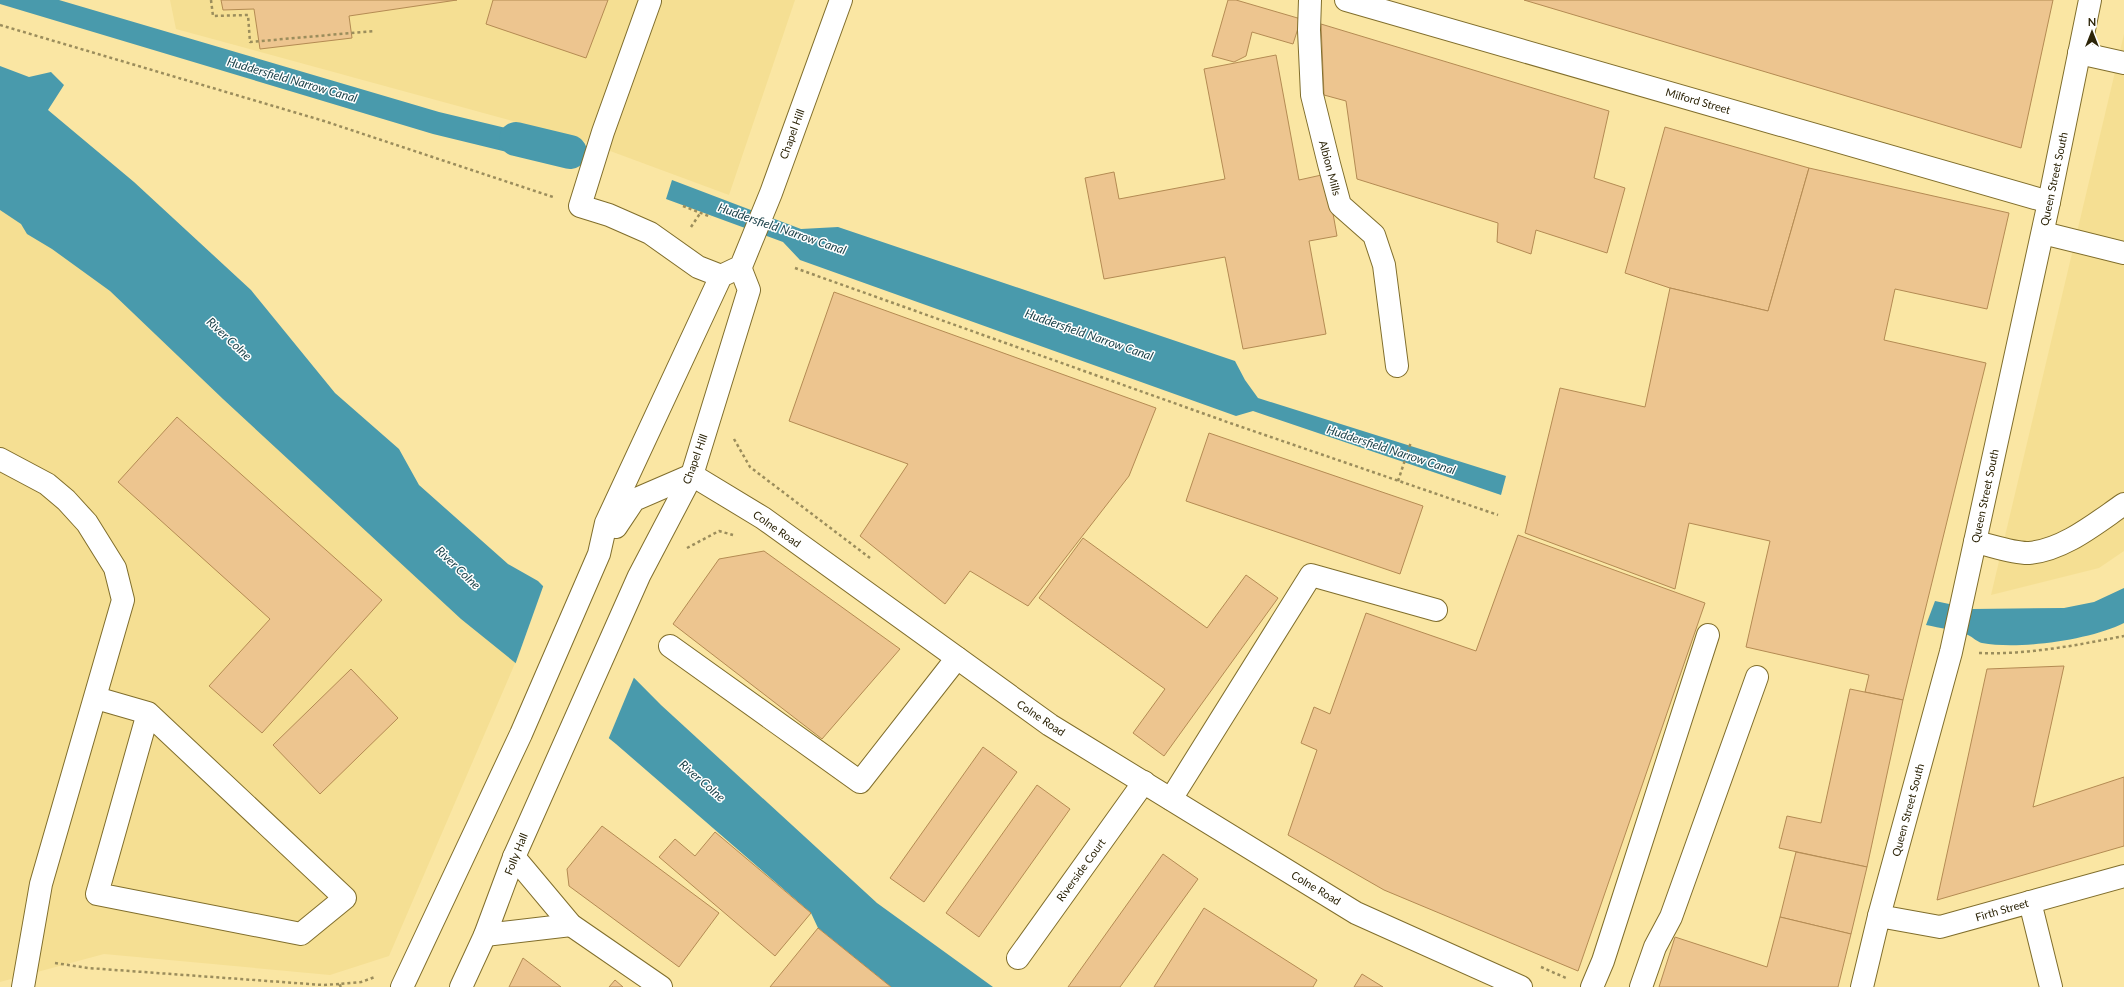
<svg xmlns="http://www.w3.org/2000/svg" width="2124" height="987" viewBox="0 0 2124 987" font-family="Lato,sans-serif">
	<rect width="100%" height="100%" fill="#fae6a3"/>
	<g fill="#f5df93">
		<polygon points="170,0 795,0 729,195 575,138 176,29"/>
		<polygon points="2124,34 2124,551 2099,568 1991,595"/>
		<polygon points="0,190 516,661 389,956 330,975 104,954 0,982"/>
	</g>
	<g fill="#499aac">
		<polygon points="0,0 59,0 439,112 564,142 556,164 433,134 0,4"/>
		<polygon points="0,66 29,77 51,72 64,85 48,110 134,182 251,290 335,393 399,449 419,485 508,564 538,581 661,705 877,903 993,987 891,987 818,928 811,913 616,744 461,619 223,399 110,291 52,249 27,234 21,224 0,210"/>
		<polygon points="672,180 801,229 838,227 1235,361 1245,380 1258,398 1506,476 1501,495 1253,411 1236,416 800,260 783,242 666,199"/>
		<path d="M 2124,588 L 2124,623 C 2090,640 2019,650 1982,643 C 1977,642 1973,637 1968,635 C 1956,630 1940,628 1926,625 L 1935,601 L 1973,609 L 2064,608 L 2094,602 Z"/>
	</g>
	<polygon fill="#fae6a3" points="544,584 635,675 608,740 515,665"/>
	<g fill="none" stroke-linecap="round" stroke-linejoin="round">
		<polyline stroke="#499aac" stroke-width="34" points="516,139 570,152"/>
	</g>
	<g fill="#edc58f" stroke="#b48b53">
		<polygon points="221,0 457,0 349,16 352,38 260,49 254,9 223,10"/>
		<polygon points="493,0 608,0 586,58 486,24"/>
		<polygon points="1228,0 1236,0 1301,19 1293,44 1252,32 1246,56 1234,62 1212,56"/>
		<polygon points="1524,0 2053,0 2021,148"/>
		<polygon points="1321,24 1609,111 1594,178 1625,188 1607,253 1536,230 1531,254 1497,242 1498,223 1357,179 1346,101 1324,95"/>
		<polygon points="1276,55 1299,180 1326,174 1337,236 1309,241 1326,334 1243,349 1225,257 1104,279 1085,178 1114,172 1119,199 1225,179 1204,69"/>
		<polygon points="1665,127 1809,168 1768,311 1670,288 1625,273"/>
		<polygon points="1809,168 2009,213 1987,309 1895,289 1884,340 1986,363 1903,700 1865,692 1869,675 1746,647 1770,541 1689,523 1675,589 1525,533 1560,388 1645,407 1670,288 1768,311"/>
		<polygon points="834,292 1156,408 1129,476 1028,606 970,571 945,604 860,536 908,464 789,421"/>
		<polygon points="177,417 382,600 262,733 209,686 270,619 118,482"/>
		<polygon points="1209,433 1423,506 1400,574 1186,501"/>
		<polygon points="1518,535 1705,603 1578,971 1384,890 1288,835 1317,750 1301,743 1314,707 1330,714 1366,613 1476,651"/>
		<polygon points="1083,538 1207,628 1246,575 1278,598 1164,756 1133,733 1165,689 1039,598"/>
		<polygon points="764,551 900,649 822,739 673,624 719,559"/>
		<polygon points="2064,666 2033,807 2124,777 2124,846 1937,900 1987,669"/>
		<polygon points="351,669 398,718 320,794 273,745"/>
		<polygon points="1850,689 1903,700 1867,867 1779,848 1787,816 1821,823"/>
		<polygon points="983,747 1017,772 924,902 890,878"/>
		<polygon points="1037,785 1070,809 979,937 946,913"/>
		<polygon points="602,826 719,913 679,967 569,886 567,869"/>
		<polygon points="715,832 811,913 775,956 659,857 675,839 695,856"/>
		<polygon points="1796,852 1867,867 1851,934 1780,917"/>
		<polygon points="1163,854 1198,879 1120,987 1068,987"/>
		<polygon points="1204,908 1317,980 1313,987 1154,987"/>
		<polygon points="1780,917 1851,934 1838,987 1659,987 1675,937 1767,967"/>
		<polygon points="818,928 891,987 770,987"/>
		<polygon points="523,958 561,987 509,987"/>
		<polygon points="1362,974 1383,987 1354,987"/>
		<polygon points="615,980 623,987 609,987"/>
	</g>
	<g fill="none" stroke-linecap="round" stroke-linejoin="round">
		<defs>
			<g id="minor">
				<polyline points="1310,0 1309,30 1312,95 1329,164 1340,205 1374,235 1384,265 1397,366"/>
				<polyline points="1346,0 2049,202"/>
				<polyline points="650,1 603,132 580,206 609,215 650,233 698,267 721,276"/>
				<polyline points="2079,53 2124,63"/>
				<polyline points="2043,233 2124,253"/>
				<polyline points="0,459 47,484 66,500 87,523 115,568 123,600 41,884 23,987"/>
				<path d="M 1975,542 C 1990,545 2015,554 2029,553 C 2064,550 2096,523 2124,504"/>
				<polyline points="670,646 860,782 957,658"/>
				<polyline points="96,698 148,713 345,898 301,934 97,894 148,713"/>
				<polyline points="1171,799 1311,575 1436,610"/>
				<polyline points="514,857 571,925 661,987"/>
				<polyline points="2030,902 2051,987"/>
				<polyline points="1879,916 1951,652 2049,202 2090,0"/>
				<polyline points="485,935 571,925"/>
				<polyline points="1018,958 1144,782"/>
				<polyline points="1592,987 1603,961 1708,635"/>
				<polyline points="1641,987 1655,947 1671,917 1757,677"/>
			</g>
			<g id="major">
				<polyline points="692,475 763,518 1050,725 1356,913 1521,987"/>
				<polyline points="616,527 634,500 692,475"/>
				<polyline points="402,987 521,734 599,554 606,523 721,276 740,267 742,264 771,193 841,0"/>
				<polyline points="461,987 485,935 514,857 639,576 692,475 749,290 740,267"/>
				<polyline points="1862,987 1879,916 1940,927 2124,876"/>
			</g>
		</defs>
		<use href="#minor" stroke="#806e2c" stroke-width="24"/>
		<use href="#major" stroke="#806e2c" stroke-width="24"/>
		<g stroke="#9b8d5c" stroke-width="2.5" stroke-dasharray="3 3" stroke-linecap="butt">
			<polyline points="211,0 213,16 248,15 250,42 374,31"/>
			<polyline points="0,25 324,121 553,197"/>
			<polyline points="683,206 711,217"/>
			<polyline points="691,227 701,212"/>
			<polyline points="795,268 1230,423 1498,515"/>
			<polyline points="734,439 750,467 870,558"/>
			<polyline points="1398,481 1411,442"/>
			<polyline points="687,548 719,531 733,535"/>
			<path d="M 1979,653 C 2028,655 2077,645 2124,636"/>
			<polyline points="55,963 88,968 323,985 339,984"/>
			<polyline points="1541,967 1566,978"/>
			<polyline points="341,987 339,984 361,982 375,977"/>
		</g>
		<use href="#minor" stroke="#fff" stroke-width="22"/>
		<use href="#major" stroke="#fff" stroke-width="22"/>
	</g>
	<g text-anchor="middle" stroke-width="3" stroke-linejoin="round" paint-order="stroke">
		<g font-size="11" fill="#2c2408" stroke="#fff">
			<text transform="translate(1698 101) rotate(16)" y="4">Milford Street</text>
			<text transform="translate(792 134) rotate(-70)" y="4">Chapel Hill</text>
			<text transform="translate(1330 168) rotate(75)" y="4">Albion Mills</text>
			<text transform="translate(2054 179) rotate(-78)" y="4">Queen Street South</text>
			<text transform="translate(695 459) rotate(-70)" y="4">Chapel Hill</text>
			<text transform="translate(1985 496) rotate(-78)" y="4">Queen Street South</text>
			<text transform="translate(777 529) rotate(35)" y="4">Colne Road</text>
			<text transform="translate(1041 718) rotate(34)" y="4">Colne Road</text>
			<text transform="translate(1908 810) rotate(-75)" y="4">Queen Street South</text>
			<text transform="translate(516 854) rotate(-68)" y="4">Folly Hall</text>
			<text transform="translate(1081 870) rotate(-54)" y="4">Riverside Court</text>
			<text transform="translate(1316 888) rotate(31)" y="4">Colne Road</text>
			<text transform="translate(2002 910) rotate(-16)" y="4">Firth Street</text>
		</g>
		<g font-size="12" font-style="italic" fill="#1d434b" stroke="#fff">
			<text transform="translate(292 80) rotate(16)" y="4">Huddersfield Narrow Canal</text>
			<text transform="translate(782 229) rotate(19)" y="4">Huddersfield Narrow Canal</text>
			<text transform="translate(1089 335) rotate(19)" y="4">Huddersfield Narrow Canal</text>
			<text transform="translate(229 339) rotate(43)" y="4">River Colne</text>
			<text transform="translate(1391 450) rotate(18)" y="4">Huddersfield Narrow Canal</text>
			<text transform="translate(458 568) rotate(44)" y="4">River Colne</text>
			<text transform="translate(702 781) rotate(41)" y="4">River Colne</text>
		</g>
	</g>
	<g transform="translate(2092 32)" stroke="#ffffff" stroke-width="3" paint-order="stroke">
	<path d="M0-3L7 15L0 10L-7 15Z" fill="#2c2408"/>
	<text y="-6" font-size="11" font-weight="bold" text-anchor="middle" fill="#2c2408">N</text>
	</g>
</svg>
